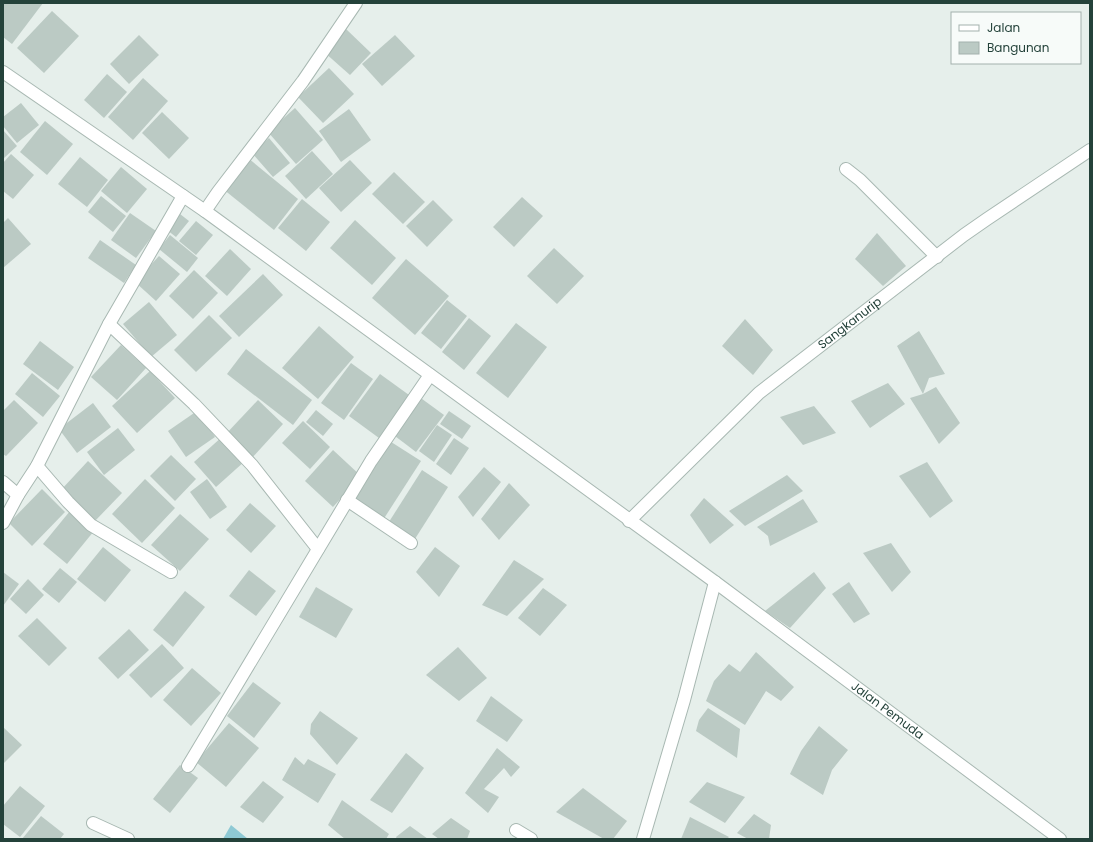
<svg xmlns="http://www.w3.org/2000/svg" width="1093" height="842" viewBox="0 0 1093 842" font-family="Poppins,sans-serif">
	<rect width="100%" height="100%" fill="#e6efeb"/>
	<polygon fill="#8ec9d4" points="231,825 248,839 223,839"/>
	<g fill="#bbcac4">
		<polygon points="5,3 43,3 12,44 3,37 3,5"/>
		<polygon points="52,11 79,36 44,73 17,48"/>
		<polygon points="346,29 371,53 350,75 324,52"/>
		<polygon points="139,35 159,55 129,84 110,64"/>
		<polygon points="395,35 415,56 382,86 362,64"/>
		<polygon points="329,68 354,94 323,123 298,97"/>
		<polygon points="107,74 127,92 104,118 84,100"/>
		<polygon points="143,78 168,101 133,140 108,117"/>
		<polygon points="21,103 39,125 17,143 3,126 3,117"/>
		<polygon points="295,108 323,140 296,164 268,132"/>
		<polygon points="349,109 371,140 341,162 319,131"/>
		<polygon points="162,112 189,138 169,159 142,133"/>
		<polygon points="45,121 73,144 47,175 20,152"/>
		<polygon points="3,130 17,146 3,159"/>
		<polygon points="269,138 290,163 273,177 252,153"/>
		<polygon points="312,151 333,174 306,199 285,176"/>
		<polygon points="11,154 34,175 13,199 3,191 3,163"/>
		<polygon points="80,157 108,180 87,207 58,184"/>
		<polygon points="248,158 298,199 274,230 223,189"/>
		<polygon points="350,160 372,183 341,212 319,188"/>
		<polygon points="121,167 147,189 127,213 101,191"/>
		<polygon points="394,172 425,202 403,224 372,194"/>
		<polygon points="101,196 126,216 113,232 88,212"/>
		<polygon points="522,197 543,216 514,247 493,227"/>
		<polygon points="302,199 330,222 306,251 278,228"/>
		<polygon points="433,200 453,220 427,247 406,226"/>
		<polygon points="130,213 156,231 136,258 111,240"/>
		<polygon points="180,214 189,221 176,237 167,230"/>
		<polygon points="8,218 31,244 3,268 3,223"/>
		<polygon points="355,220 396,258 372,285 330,248"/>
		<polygon points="196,221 213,235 196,255 179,241"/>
		<polygon points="877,233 906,266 883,286 855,259"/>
		<polygon points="170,235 198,258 187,272 159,249"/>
		<polygon points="100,240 136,265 124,283 88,258"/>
		<polygon points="554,248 584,276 557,304 527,276"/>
		<polygon points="230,249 251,269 227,296 205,276"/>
		<polygon points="159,256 180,274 156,301 135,282"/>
		<polygon points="406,259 449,296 415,335 372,298"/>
		<polygon points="194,270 218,293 193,319 169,296"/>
		<polygon points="263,274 283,295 239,337 219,316"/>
		<polygon points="447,300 467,316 441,349 421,333"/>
		<polygon points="149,302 177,335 151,357 123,324"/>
		<polygon points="209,315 232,338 196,372 174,350"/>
		<polygon points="469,318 491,336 464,370 442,352"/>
		<polygon points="745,319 773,350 753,375 722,346"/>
		<polygon points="516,323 547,347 508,398 476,373"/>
		<polygon points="319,326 354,357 318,399 282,368"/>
		<polygon points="919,331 945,374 929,378 923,394 936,387 960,423 939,444 910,398 923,394 897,346"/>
		<polygon points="40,341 74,367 58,390 23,364"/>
		<polygon points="121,345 146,368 117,400 91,377"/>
		<polygon points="246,349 312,400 293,425 227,374"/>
		<polygon points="351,363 373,379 344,420 321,403"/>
		<polygon points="150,371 175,398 137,433 112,406"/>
		<polygon points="32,373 60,396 43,417 15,394"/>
		<polygon points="380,374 409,395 379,438 349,416"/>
		<polygon points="888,383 905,404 870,428 851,401"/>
		<polygon points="418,396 444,415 416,452 391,433"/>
		<polygon points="14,400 38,423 6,456 3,454 3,411"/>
		<polygon points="258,400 283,424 251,459 225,435"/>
		<polygon points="93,403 111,427 77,453 59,429"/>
		<polygon points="814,406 836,433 803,445 780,417"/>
		<polygon points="316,410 333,424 323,436 306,422"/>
		<polygon points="197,411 215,437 186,457 168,431"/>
		<polygon points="449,411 471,426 462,439 440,424"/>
		<polygon points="303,421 330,447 310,469 282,443"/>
		<polygon points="437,425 452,435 434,462 419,451"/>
		<polygon points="118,428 135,450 104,475 87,452"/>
		<polygon points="223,436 245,461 216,487 194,462"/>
		<polygon points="454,438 469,448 451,475 436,464"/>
		<polygon points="388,440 421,461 383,520 350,498"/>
		<polygon points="333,450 361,476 333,507 305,481"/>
		<polygon points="171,455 196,479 175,501 150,476"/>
		<polygon points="88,461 122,493 94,522 61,490"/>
		<polygon points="927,462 953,501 930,518 899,476"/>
		<polygon points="484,467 501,482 473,517 458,497"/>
		<polygon points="422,470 448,487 413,542 387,525"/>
		<polygon points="787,475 803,491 745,526 729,511"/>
		<polygon points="145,479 175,508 142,543 112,514"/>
		<polygon points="207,479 227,507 210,519 190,492"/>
		<polygon points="509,483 530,505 499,540 481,519"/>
		<polygon points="42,489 65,512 32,546 9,523"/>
		<polygon points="704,498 734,525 710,544 690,515"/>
		<polygon points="803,499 818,522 770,546 768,536 757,527"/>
		<polygon points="250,503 276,526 251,553 226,530"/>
		<polygon points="70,511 94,531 67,564 43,544"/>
		<polygon points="180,514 209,539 180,571 151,545"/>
		<polygon points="891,543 911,572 892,592 863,553"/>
		<polygon points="103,547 131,570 105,602 77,579"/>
		<polygon points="435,547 460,566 439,597 416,572"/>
		<polygon points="514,560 544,579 507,616 482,605"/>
		<polygon points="60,568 77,582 59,603 42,589"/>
		<polygon points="249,570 276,591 256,616 229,596"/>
		<polygon points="3,572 19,584 3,606"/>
		<polygon points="814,572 826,588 790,628 765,611"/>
		<polygon points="28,579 44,595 26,614 10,599"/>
		<polygon points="849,582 870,614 854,623 832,594"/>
		<polygon points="316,587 353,609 336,638 299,617"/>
		<polygon points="543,588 567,605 540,636 518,618"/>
		<polygon points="185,591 205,607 173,647 153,630"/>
		<polygon points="37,618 67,648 49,666 18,636"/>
		<polygon points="129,629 149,650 118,679 98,658"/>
		<polygon points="162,644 184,668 151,698 129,675"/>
		<polygon points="458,647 487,678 459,701 426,675"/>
		<polygon points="756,652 794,687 781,701 766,691 745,725 706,701 714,681 729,664 740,672"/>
		<polygon points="192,668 221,693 191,726 163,700"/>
		<polygon points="253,682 281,703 254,738 227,716"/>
		<polygon points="491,696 523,720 507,742 476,721"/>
		<polygon points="708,708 740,729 737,758 696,731 699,720"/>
		<polygon points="320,711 358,738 337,765 310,734 311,724"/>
		<polygon points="229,723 259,748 226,787 196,762"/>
		<polygon points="819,726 848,750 832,770 823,795 790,774 801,751"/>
		<polygon points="3,727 22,745 3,764"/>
		<polygon points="497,748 520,767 511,777 504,768 484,789 499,797 488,813 465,793"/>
		<polygon points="406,753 424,768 392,813 370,800"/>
		<polygon points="295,757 304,765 308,759 336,774 318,803 282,780"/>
		<polygon points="180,765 198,778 170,813 153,799"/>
		<polygon points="263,781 284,797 263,823 240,807"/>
		<polygon points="707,782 745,797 725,823 689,802"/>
		<polygon points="20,786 45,806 20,837 3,824 3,806"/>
		<polygon points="583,788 627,821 613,839 604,839 556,812"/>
		<polygon points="342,800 389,834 386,839 345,839 328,825"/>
		<polygon points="754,814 771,825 769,839 748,839 737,833"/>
		<polygon points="41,816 64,834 60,839 22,839"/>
		<polygon points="690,817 729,837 727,839 681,839"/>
		<polygon points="451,818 470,831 467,839 439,839 432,834"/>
		<polygon points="410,826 428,839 397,839 396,837"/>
	</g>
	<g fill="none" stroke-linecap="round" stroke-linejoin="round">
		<defs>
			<g id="minor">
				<path id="s1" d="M 3,72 L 205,211 L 715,582 L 1060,839"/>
				<polyline points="846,169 860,180 937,257"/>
				<polyline points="205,211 218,192 303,81 356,3"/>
				<polyline points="109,324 194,404 252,465 318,549"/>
				<polyline points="37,466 68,502 91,525 171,572"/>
				<polyline points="3,482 18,495"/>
				<polyline points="347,500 411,543"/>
				<path id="s2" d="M 629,521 L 759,393 L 964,235 L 987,219 L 1090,150"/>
				<polyline points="3,523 18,495 37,466 109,324 183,196"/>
				<polyline points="188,766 371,461 430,375"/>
				<polyline points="93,823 128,839"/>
				<polyline points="516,830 531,839"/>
				<polyline points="643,839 684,700 715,582"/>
			</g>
		</defs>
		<use href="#minor" stroke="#a8b8b2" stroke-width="14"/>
		<use href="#minor" stroke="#fff" stroke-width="12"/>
	</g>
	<g text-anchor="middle" stroke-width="4" stroke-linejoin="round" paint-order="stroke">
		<g font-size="12" fill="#24423a" stroke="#f7fbf9">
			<text dy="4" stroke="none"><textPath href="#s2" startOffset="297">Sangkanurip</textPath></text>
			<text dy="4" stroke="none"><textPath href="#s1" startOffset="1091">Jalan Pemuda</textPath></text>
		</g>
	</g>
	<rect width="1093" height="842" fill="none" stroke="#24423a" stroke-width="8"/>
	<rect x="951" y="12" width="130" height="52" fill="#f7fbf9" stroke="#a3b1ad"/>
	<rect x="959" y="25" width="20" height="6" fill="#ffffff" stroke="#a3b1ad"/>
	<text x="987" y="32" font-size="12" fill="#24423a">Jalan</text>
	<rect x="959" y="42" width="20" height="12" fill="#bbcac4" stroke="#a3b1ad"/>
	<text x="987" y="52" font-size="12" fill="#24423a">Bangunan</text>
</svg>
